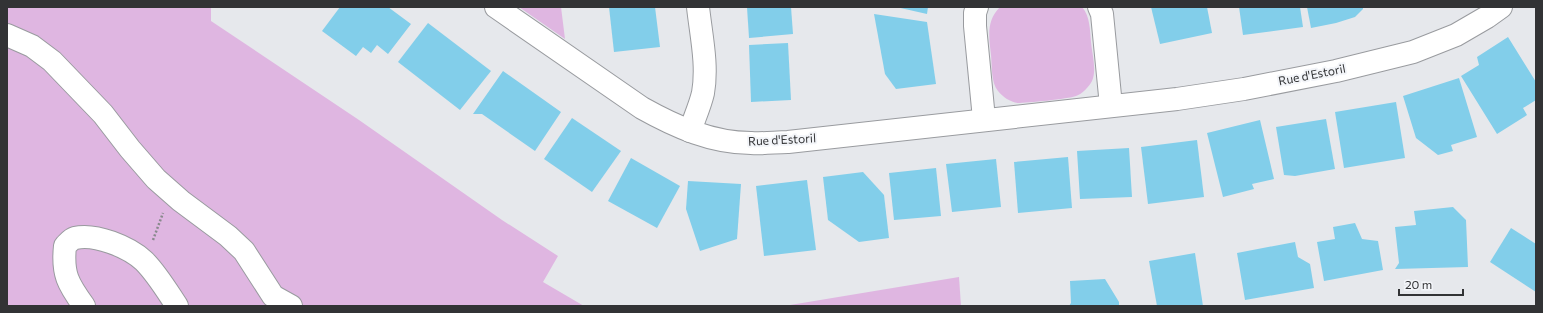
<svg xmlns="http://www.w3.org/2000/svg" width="1543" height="313" viewBox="0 0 1543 313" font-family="Commissioner,sans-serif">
	<rect width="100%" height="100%" fill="#e6e8ec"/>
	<g fill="#dfb6e1">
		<polygon points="7,7 211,7 211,21 359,120 502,220 558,256 543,282 584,306 7,306"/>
		<polygon points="519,7 561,7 565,39"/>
		<path d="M 1000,7 L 1082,7 C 1090,16 1090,30 1091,42 C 1092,54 1097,70 1092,81 C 1089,87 1082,94 1076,96 C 1068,99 1027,103 1018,103 C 1010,102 1003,97 998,91 C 991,83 992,65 991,55 C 989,37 986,21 1000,7 Z"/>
		<polygon points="959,277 961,306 784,306"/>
	</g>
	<g fill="#82ceea">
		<polygon points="340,7 388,7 411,24 388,54 377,45 371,53 363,47 356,56 322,31"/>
		<polygon points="609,7 655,7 660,47 614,52"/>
		<polygon points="747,7 791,7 793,34 749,38"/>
		<polygon points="896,7 928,7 927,14"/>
		<polygon points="1151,7 1207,7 1212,33 1160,44"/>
		<polygon points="1239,7 1300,7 1303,27 1243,35"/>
		<polygon points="1307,7 1363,7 1363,9 1355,17 1336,23 1311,28"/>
		<polygon points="874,14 927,22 936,84 896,89 885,74"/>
		<polygon points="428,23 491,71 460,110 398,62"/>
		<polygon points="1508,37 1536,82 1536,100 1523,108 1527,115 1497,134 1461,76 1479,65 1477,57"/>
		<polygon points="788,43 791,100 751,102 749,45"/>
		<polygon points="503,71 561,112 535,151 482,114 473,114"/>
		<polygon points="1459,78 1477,137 1451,145 1453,151 1438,155 1416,138 1403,96"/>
		<polygon points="1396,102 1405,158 1344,168 1335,112"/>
		<polygon points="572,118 621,151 592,192 544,159"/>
		<polygon points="1326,119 1335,169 1295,176 1284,175 1276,127"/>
		<polygon points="1260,120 1274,179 1252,184 1254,189 1223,197 1207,133"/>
		<polygon points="1197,140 1204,197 1148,204 1141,147"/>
		<polygon points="1129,148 1132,197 1080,199 1077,151"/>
		<polygon points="1068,157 1072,208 1018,213 1014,162"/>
		<polygon points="631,158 680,186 657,228 608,201"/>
		<polygon points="996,159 1001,207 952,212 946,164"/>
		<polygon points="936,168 941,216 894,220 889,173"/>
		<polygon points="863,172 884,195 889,238 859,242 828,220 823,177"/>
		<polygon points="807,180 816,250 764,256 756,186"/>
		<polygon points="688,181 741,184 737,239 700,251 686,209"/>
		<polygon points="1453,207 1466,220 1468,267 1395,269 1399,263 1395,227 1416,225 1414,211"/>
		<polygon points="1355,223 1362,239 1378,241 1383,270 1324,281 1317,242 1335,239 1333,227"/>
		<polygon points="1511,228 1536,244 1536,292 1490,262"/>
		<polygon points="1295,242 1298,257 1310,264 1314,288 1245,300 1237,253"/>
		<polygon points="1195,253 1203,306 1157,306 1149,261"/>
		<polygon points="1105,279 1119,302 1119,306 1069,306 1071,303 1070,281"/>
	</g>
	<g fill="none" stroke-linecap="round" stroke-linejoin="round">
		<defs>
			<g id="minor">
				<path d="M 496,7 L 642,108 C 676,127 712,143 751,143 C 764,144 776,142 788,142 L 1177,99 L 1244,89 L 1336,71 L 1413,52 L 1456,35 L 1487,17 L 1501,7"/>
				<polyline points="977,7 975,13 975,26 984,119"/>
				<polyline points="1099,7 1102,14 1111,106"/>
				<polyline points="7,35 32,46 52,61 103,114 130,149 156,179 181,201 228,236 244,251 273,296 291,306"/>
				<path d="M 690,131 C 694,119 700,106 703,93 C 708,65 701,35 698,7"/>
				<path d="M 84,306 C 68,284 62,274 65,246 C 68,243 71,239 75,238 C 95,233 129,247 144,261 C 157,274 167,291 177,306"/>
			</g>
		</defs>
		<use href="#minor" stroke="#999b9f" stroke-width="24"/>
		<polyline stroke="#88898c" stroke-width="2.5" stroke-dasharray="2 2" stroke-linecap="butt" points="153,240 163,213"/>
		<use href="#minor" stroke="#fff" stroke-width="22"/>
	</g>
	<g text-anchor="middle" stroke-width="4" stroke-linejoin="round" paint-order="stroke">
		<g font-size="12" fill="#323335" stroke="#f3f5f9">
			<text transform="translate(1312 75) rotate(-11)" y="4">Rue d'Estoril</text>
			<text transform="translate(782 140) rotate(-3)" y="4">Rue d'Estoril</text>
		</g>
	</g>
	<rect width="1543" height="313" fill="none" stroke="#323335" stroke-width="16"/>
	<path d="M1399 289v6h64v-6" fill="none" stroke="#323335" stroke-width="2"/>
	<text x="1405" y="289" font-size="12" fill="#323335" stroke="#f3f5f9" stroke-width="3" paint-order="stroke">20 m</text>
</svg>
